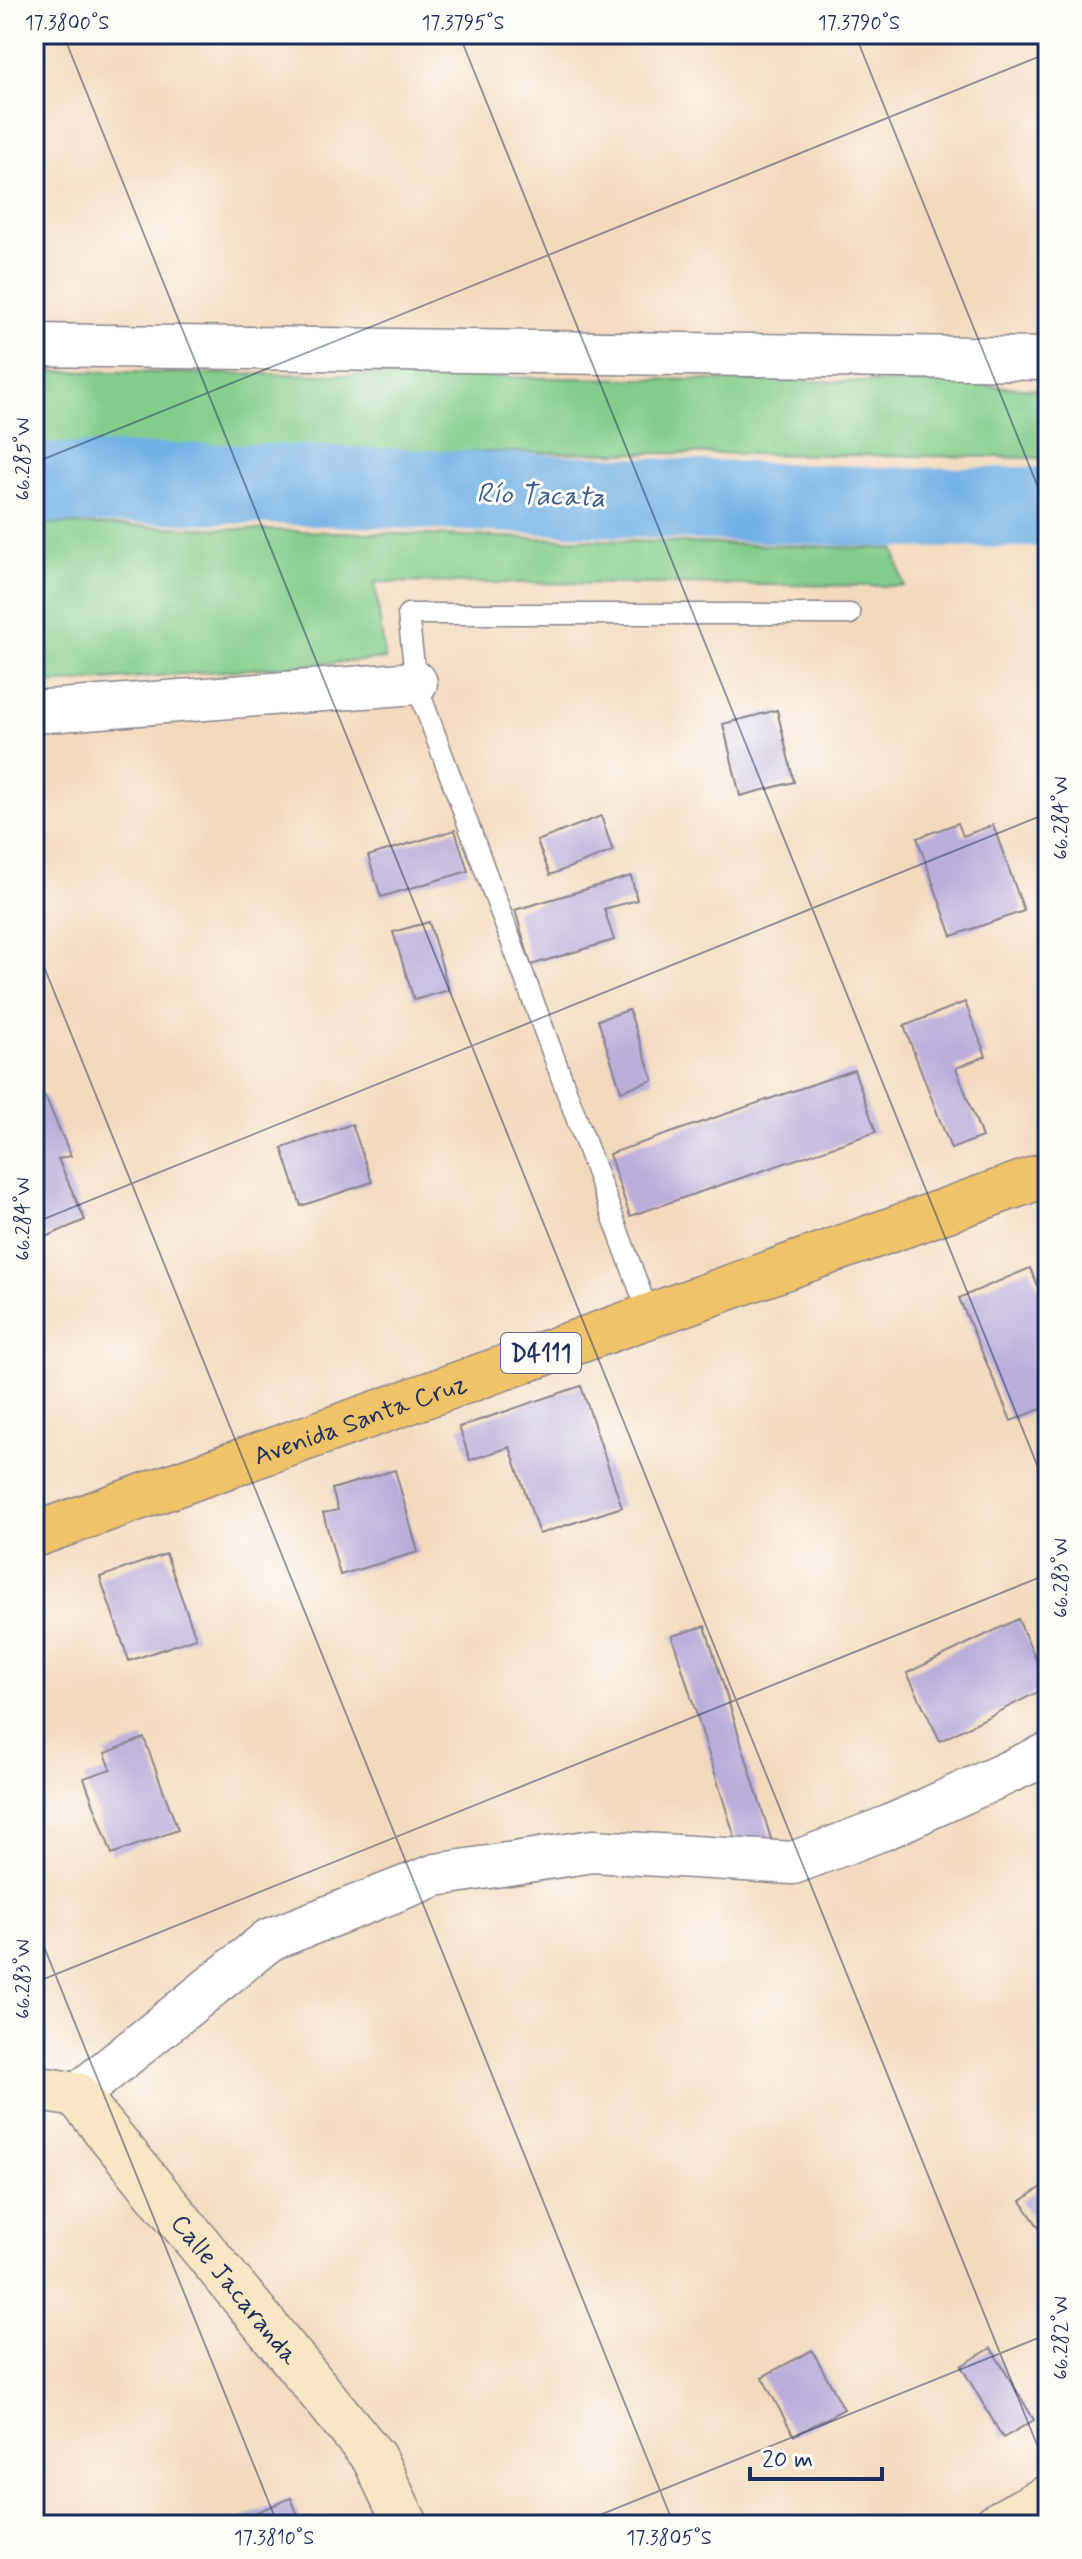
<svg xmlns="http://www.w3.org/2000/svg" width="1082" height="2559" viewBox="0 0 1082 2559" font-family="Mynerve,sans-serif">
	<rect width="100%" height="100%" fill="#fdfcf7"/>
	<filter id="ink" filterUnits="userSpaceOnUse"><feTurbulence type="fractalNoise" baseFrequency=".0125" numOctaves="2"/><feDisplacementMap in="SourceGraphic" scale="16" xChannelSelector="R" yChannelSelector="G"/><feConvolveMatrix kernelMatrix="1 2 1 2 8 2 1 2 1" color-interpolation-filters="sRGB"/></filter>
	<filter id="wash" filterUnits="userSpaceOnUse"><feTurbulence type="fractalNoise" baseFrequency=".006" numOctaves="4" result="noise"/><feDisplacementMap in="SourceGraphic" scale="32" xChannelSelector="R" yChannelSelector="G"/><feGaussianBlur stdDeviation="1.8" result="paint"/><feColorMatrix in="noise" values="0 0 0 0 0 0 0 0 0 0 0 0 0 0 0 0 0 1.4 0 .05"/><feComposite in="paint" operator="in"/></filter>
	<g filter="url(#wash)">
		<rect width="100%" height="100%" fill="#f4dabd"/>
		<g fill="#83cd8a" stroke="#4f7e74" stroke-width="2">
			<path d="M 34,371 L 947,383 L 1048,390 L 1048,458 C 710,451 372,454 34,446 Z"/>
			<polygon points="34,523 894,549 904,586 375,582 385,659 34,685"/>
		</g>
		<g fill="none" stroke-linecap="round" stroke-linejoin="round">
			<polyline stroke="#72b1e5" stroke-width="80" points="34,483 272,484 908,508 1048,507"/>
		</g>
		<g id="blocks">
			<g fill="#b9aeda">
				<polygon points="777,710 794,782 740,796 723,724"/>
				<polygon points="601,816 613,851 550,875 537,841"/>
				<polygon points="958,823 963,836 993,825 1024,911 952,936 917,838"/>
				<polygon points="455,830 468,871 381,897 368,856"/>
				<polygon points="631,876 637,900 604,909 614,940 531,965 515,910"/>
				<polygon points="429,922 449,990 414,1000 393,932"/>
				<polygon points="965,1002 986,1056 956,1068 982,1137 951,1149 904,1026"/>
				<polygon points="629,1010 653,1080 621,1091 598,1020"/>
				<polygon points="854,1070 876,1132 630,1216 609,1154"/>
				<polygon points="45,1096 71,1156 58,1159 85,1220 34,1242 34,1101"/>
				<polygon points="352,1124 372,1182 301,1206 282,1148"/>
				<polygon points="1030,1268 1048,1310 1048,1406 1011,1421 959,1298"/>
				<polygon points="581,1386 622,1507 539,1534 510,1447 470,1460 459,1427"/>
				<polygon points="395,1470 418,1552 340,1575 323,1513 338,1510 332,1489"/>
				<polygon points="166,1554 196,1638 129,1661 100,1577"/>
				<polygon points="1018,1619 1048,1687 940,1741 907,1673"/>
				<polygon points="705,1626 772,1842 736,1841 672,1636"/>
				<polygon points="144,1738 178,1830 112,1854 84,1778 111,1769 105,1753"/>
				<polygon points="1048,2183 1048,2241 1021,2201"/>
				<polygon points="991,2348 1034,2420 1003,2438 961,2366"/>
				<polygon points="812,2350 844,2409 794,2436 762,2377"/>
				<polygon points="291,2498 302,2525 225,2525"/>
			</g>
		</g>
	</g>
	<g filter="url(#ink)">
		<use href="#blocks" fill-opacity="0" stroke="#88848e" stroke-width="2"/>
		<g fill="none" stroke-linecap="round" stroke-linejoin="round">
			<defs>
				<polyline id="service" points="649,1315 416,683 408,614 850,614"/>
				<g id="minor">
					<polyline points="34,345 1048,359"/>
					<polyline points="34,712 416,683"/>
					<polyline points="77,2095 269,1940 436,1875 593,1851 793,1863 888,1827 1048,1754"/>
				</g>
				<g id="secondary">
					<path id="s1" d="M 34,2088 L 77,2095 L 374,2458 L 406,2525"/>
					<polyline points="996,2525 1048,2497"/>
				</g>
				<g id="primary">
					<path id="s2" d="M 34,1535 L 1048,1174"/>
				</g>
			</defs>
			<use href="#service" stroke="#88848e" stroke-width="23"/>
			<use href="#minor" stroke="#88848e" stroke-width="45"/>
			<use href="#secondary" stroke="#88848e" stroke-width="47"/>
			<use href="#primary" stroke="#88848e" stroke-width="47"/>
			<use href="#service" stroke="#fff" stroke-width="20"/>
			<use href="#minor" stroke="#fff" stroke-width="42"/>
			<use href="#secondary" stroke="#f9e7c3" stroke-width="44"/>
			<use href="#primary" stroke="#f1c369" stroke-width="44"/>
		</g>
	</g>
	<path fill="none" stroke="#1b2f5e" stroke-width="2" stroke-opacity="0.45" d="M 63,34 L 1048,2472M 459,34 L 1048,1492M 855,34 L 1048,512M 34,463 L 1048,53M 34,942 L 674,2525M 34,1223 L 1048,813M 34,1922 L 278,2525M 34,1983 L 1048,1574M 575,2525 L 1048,2334"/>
	<g text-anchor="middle" stroke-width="6" stroke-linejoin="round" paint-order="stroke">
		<rect fill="#fdfcf7" stroke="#5f6c8c" stroke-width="2" x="501" y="1333" width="80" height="40" rx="6"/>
		<g font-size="24" font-weight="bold" fill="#1b2f5e">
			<text x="541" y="1361">D4111</text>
		</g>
		<g font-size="26" fill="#1b2f5e" stroke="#fdfcf7">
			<text dy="9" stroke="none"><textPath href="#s2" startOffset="346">Avenida Santa Cruz</textPath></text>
			<text dy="9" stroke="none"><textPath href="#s1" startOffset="294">Calle Jacaranda</textPath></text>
		</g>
		<g font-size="28" font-style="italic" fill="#395c8d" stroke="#fdfcf7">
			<text transform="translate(541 494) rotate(2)" y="10">Río Tacata</text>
		</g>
	</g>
	<rect width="1082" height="2559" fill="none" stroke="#fdfcf7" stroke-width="88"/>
	<path d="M750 2467v12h132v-12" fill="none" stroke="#1b2f5e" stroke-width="4"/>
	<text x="762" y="2467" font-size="24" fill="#1b2f5e" stroke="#fdfcf7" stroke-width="6" paint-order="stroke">20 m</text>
	<rect x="44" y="44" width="994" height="2471" fill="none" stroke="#1b2f5e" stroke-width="3"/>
	<g font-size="20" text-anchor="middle" fill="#1b2f5e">
		<text x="67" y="29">17.3800°S</text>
		<text x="463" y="29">17.3795°S</text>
		<text x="859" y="29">17.3790°S</text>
		<text transform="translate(22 459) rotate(-90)" y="7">66.285°W</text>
		<text transform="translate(1060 818) rotate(-90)" y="7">66.284°W</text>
		<text transform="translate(22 1219) rotate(-90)" y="7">66.284°W</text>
		<text transform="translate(1060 1578) rotate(-90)" y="7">66.283°W</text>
		<text transform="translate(22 1979) rotate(-90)" y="7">66.283°W</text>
		<text transform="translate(1060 2338) rotate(-90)" y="7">66.282°W</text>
		<text x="274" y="2544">17.3810°S</text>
		<text x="669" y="2544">17.3805°S</text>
	</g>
</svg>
